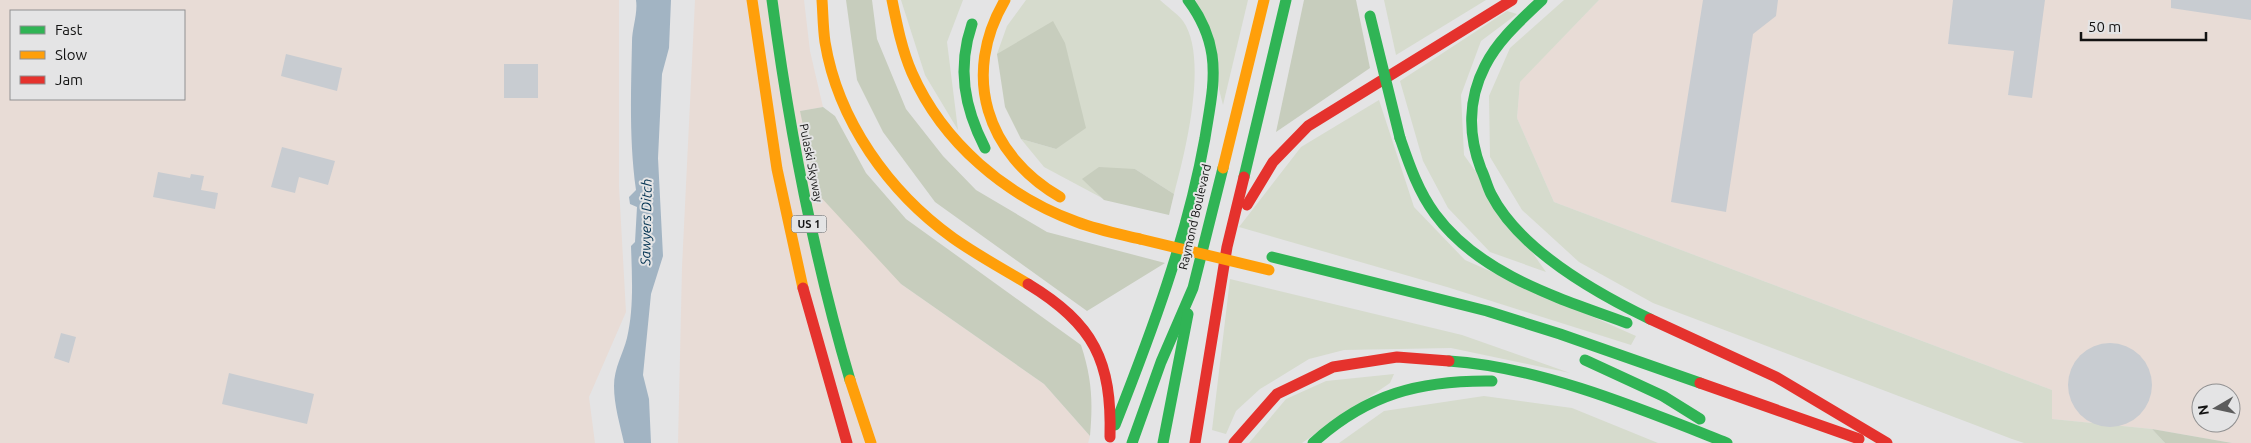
<svg xmlns="http://www.w3.org/2000/svg" width="2251" height="443" viewBox="0 0 2251 443" font-family="Ubuntu,sans-serif">
	<rect width="100%" height="100%" fill="#e4e4e5"/>
	<g fill="#e8dcd6" fill-rule="evenodd">
		<path d="M 0,0 L 619,0 L 619,187 L 626,312 L 589,397 L 595,443 L 0,443 ZM 11,11 L 184,11 L 184,99 L 11,99 Z"/>
		<polygon points="695,0 804,0 810,51 823,107 800,111 901,284 1044,384 1090,436 1088,443 678,443 682,267"/>
		<path d="M 1599,0 L 2251,0 L 2251,443 L 2232,443 L 2152,429 L 2052,419 L 2052,390 L 1554,202 L 1517,118 L 1520,81 ZM 2201,393 L 2231,393 L 2231,423 L 2201,423 Z"/>
	</g>
	<g fill="#d6dbcd">
		<polygon points="901,0 963,0 947,42 958,130 925,75"/>
		<path d="M 1026,0 L 1160,0 C 1167,7 1177,13 1183,21 C 1209,58 1185,153 1174,194 L 1135,169 L 1083,179 L 1102,198 L 1044,167 L 1021,139 L 1056,149 L 997,54 L 1007,26 Z"/>
		<polygon points="1196,0 1248,0 1223,105"/>
		<polygon points="1384,0 1486,0 1396,55"/>
		<polygon points="1564,0 1599,0 1520,82 1517,118 1554,202 2052,390 2052,419 2152,429 2165,443 2024,443 2012,439 1653,303 1579,262 1522,210 1490,157 1489,96 1510,48"/>
		<polygon points="1507,11 1517,14 1481,41 1461,95 1464,155 1546,272 1490,252 1448,208 1423,161 1400,81"/>
		<polygon points="1379,100 1414,207 1465,260 1636,336 1631,345 1447,287 1239,227 1301,147"/>
		<polygon points="1230,279 1462,335 1570,373 1451,348 1344,350 1309,359 1260,389 1236,411 1226,434 1212,430"/>
		<polygon points="1394,374 1390,383 1302,443 1249,443 1286,399 1326,381"/>
		<polygon points="1484,396 1572,408 1658,443 1339,443 1384,411"/>
	</g>
	<g fill="#c7cdbd">
		<polygon points="846,0 872,0 877,39 906,109 943,156 976,190 1047,232 1165,263 1087,311 935,202 883,132 857,80"/>
		<polygon points="1304,0 1356,0 1370,68 1276,132"/>
		<polygon points="1053,21 1065,43 1086,128 1056,149 1021,139 1005,107 997,54"/>
		<path d="M 823,107 L 835,116 L 866,173 L 906,219 L 1081,345 C 1092,379 1093,401 1090,436 L 1044,384 L 901,284 L 817,193 L 800,111 Z"/>
		<polygon points="1099,167 1135,169 1174,194 1169,215 1104,200 1082,179"/>
		<polygon points="2152,429 2232,443 2165,443"/>
	</g>
	<path fill="#a2b4c3" d="M 636,0 L 671,0 L 669,48 L 662,74 L 658,158 L 663,256 L 651,294 L 643,375 L 649,399 L 651,443 L 624,443 C 620,425 614,405 614,386 C 614,368 623,354 627,338 C 634,308 632,277 631,246 L 635,242 L 637,207 L 630,204 L 629,197 L 636,190 C 629,140 631,92 632,42 C 632,28 638,14 636,0 Z"/>
	<g fill="#c8ccd1">
		<polygon points="1703,0 1778,0 1776,16 1753,34 1726,212 1671,202"/>
		<polygon points="1953,0 2045,0 2032,98 2008,95 2014,51 1948,44"/>
		<polygon points="2171,0 2251,0 2251,20 2171,8"/>
		<polygon points="286,54 342,68 337,91 281,76"/>
		<rect x="504" y="64" width="34" height="34"/>
		<polygon points="282,147 335,161 328,185 299,177 295,193 271,187"/>
		<polygon points="158,172 190,178 191,174 204,176 201,190 218,193 215,209 153,197"/>
		<polygon points="61,333 76,337 69,363 54,358"/>
		<circle cx="2110" cy="385" r="42"/>
		<polygon points="229,373 314,394 307,424 222,404"/>
	</g>
	<g fill="none" stroke-linecap="round" stroke-linejoin="round">
		<g stroke="#30b455" stroke-width="11">
			<path d="M 772,0 C 789,129 813,255 850,380"/>
			<path d="M 1542,0 C 1521,20 1498,40 1485,66 C 1468,99 1468,135 1481,169 C 1485,177 1487,186 1491,194 C 1519,249 1596,293 1650,319"/>
			<path d="M 972,24 C 957,68 964,107 985,148"/>
			<path d="M 1400,138 C 1409,164 1418,191 1435,214 C 1480,275 1559,298 1627,323"/>
			<polyline points="1244,177 1286,0"/>
			<polyline points="1272,257 1487,311 1560,334 1700,383"/>
			<polyline points="1585,360 1663,396 1700,419"/>
			<path d="M 1449,361 C 1541,367 1641,409 1727,443"/>
			<path d="M 1115,425 C 1152,331 1187,238 1205,138 C 1209,111 1216,83 1212,55 C 1209,35 1200,16 1188,0"/>
			<polyline points="1132,443 1161,362 1193,288 1223,168"/>
			<polyline points="1163,443 1188,314"/>
			<path d="M 1313,443 C 1367,394 1420,380 1492,381"/>
		</g>
		<g stroke="#ff9f0a" stroke-width="11">
			<polyline points="752,0 777,169 803,288"/>
			<path d="M 822,0 C 823,14 823,28 825,42 C 838,121 889,192 953,238 C 977,255 1003,269 1028,284"/>
			<path d="M 892,0 C 897,25 902,50 912,73 C 943,143 1006,196 1077,222 C 1098,230 1119,234 1140,239"/>
			<path d="M 1005,0 C 961,75 986,154 1060,197"/>
			<polyline points="1223,168 1264,0"/>
			<polyline points="850,380 871,443"/>
		</g>
		<g stroke="#e5322d" stroke-width="11">
			<polyline points="1247,205 1273,162 1308,126 1512,0"/>
			<path d="M 1028,284 C 1094,324 1112,361 1110,437"/>
			<polyline points="803,288 847,443"/>
			<polyline points="1650,319 1776,377 1887,443"/>
			<polyline points="1700,383 1859,439"/>
			<polyline points="1195,443 1227,247 1244,177"/>
			<polyline points="1234,443 1277,394 1333,367 1397,357 1449,361"/>
		</g>
		<polyline stroke="#30b455" stroke-width="11" points="1370,16 1400,138"/>
		<polyline stroke="#ff9f0a" stroke-width="11" points="1140,239 1269,270"/>
	</g>
	<g text-anchor="middle" stroke-width="4" stroke-linejoin="round" paint-order="stroke">
		<rect fill="#e4e4e5" stroke="#525252" stroke-width="1" x="791.5" y="215.5" width="35" height="17" rx="4"/>
		<g font-size="11" font-weight="bold" fill="#131313">
			<text x="809" y="228">US 1</text>
		</g>
		<g font-size="12" fill="#131313" stroke="#e4e4e5">
			<text transform="translate(811 163) rotate(79)" y="4">Pulaski Skyway</text>
			<text transform="translate(1195 217) rotate(-77)" y="4">Raymond Boulevard</text>
		</g>
		<g font-size="14" font-style="italic" fill="#013150" stroke="#e4e4e5">
			<text transform="translate(646 222) rotate(-89)" y="5">Sawyers Ditch</text>
		</g>
	</g>
	<rect x="10" y="10" width="175" height="90" fill="#e4e4e5" stroke="#909091"/>
	<rect x="20" y="26" width="25" height="8" fill="#30b455" stroke="#909091"/>
	<text x="55" y="35" font-size="15" fill="#131313">Fast</text>
	<rect x="20" y="51" width="25" height="8" fill="#ff9f0a" stroke="#909091"/>
	<text x="55" y="60" font-size="15" fill="#131313">Slow</text>
	<rect x="20" y="76" width="25" height="8" fill="#e5322d" stroke="#909091"/>
	<text x="55" y="85" font-size="15" fill="#131313">Jam</text>
	<g transform="translate(2216 408) rotate(261)"><circle r="24" fill="#e4e4e5" stroke="#909091"/>
	<path d="M0-4L9 19L0 12L-9 19Z" fill="#5c5c5c"/>
	<text y="-8" font-size="14" font-weight="bold" text-anchor="middle" fill="#131313">N</text>
	</g>
	<path d="M2081 32v8h125v-8" fill="none" stroke="#131313" stroke-width="2.5"/>
	<text x="2088" y="32" font-size="15" fill="#131313" stroke="#e4e4e5" stroke-width="4" paint-order="stroke">50 m</text>
</svg>
